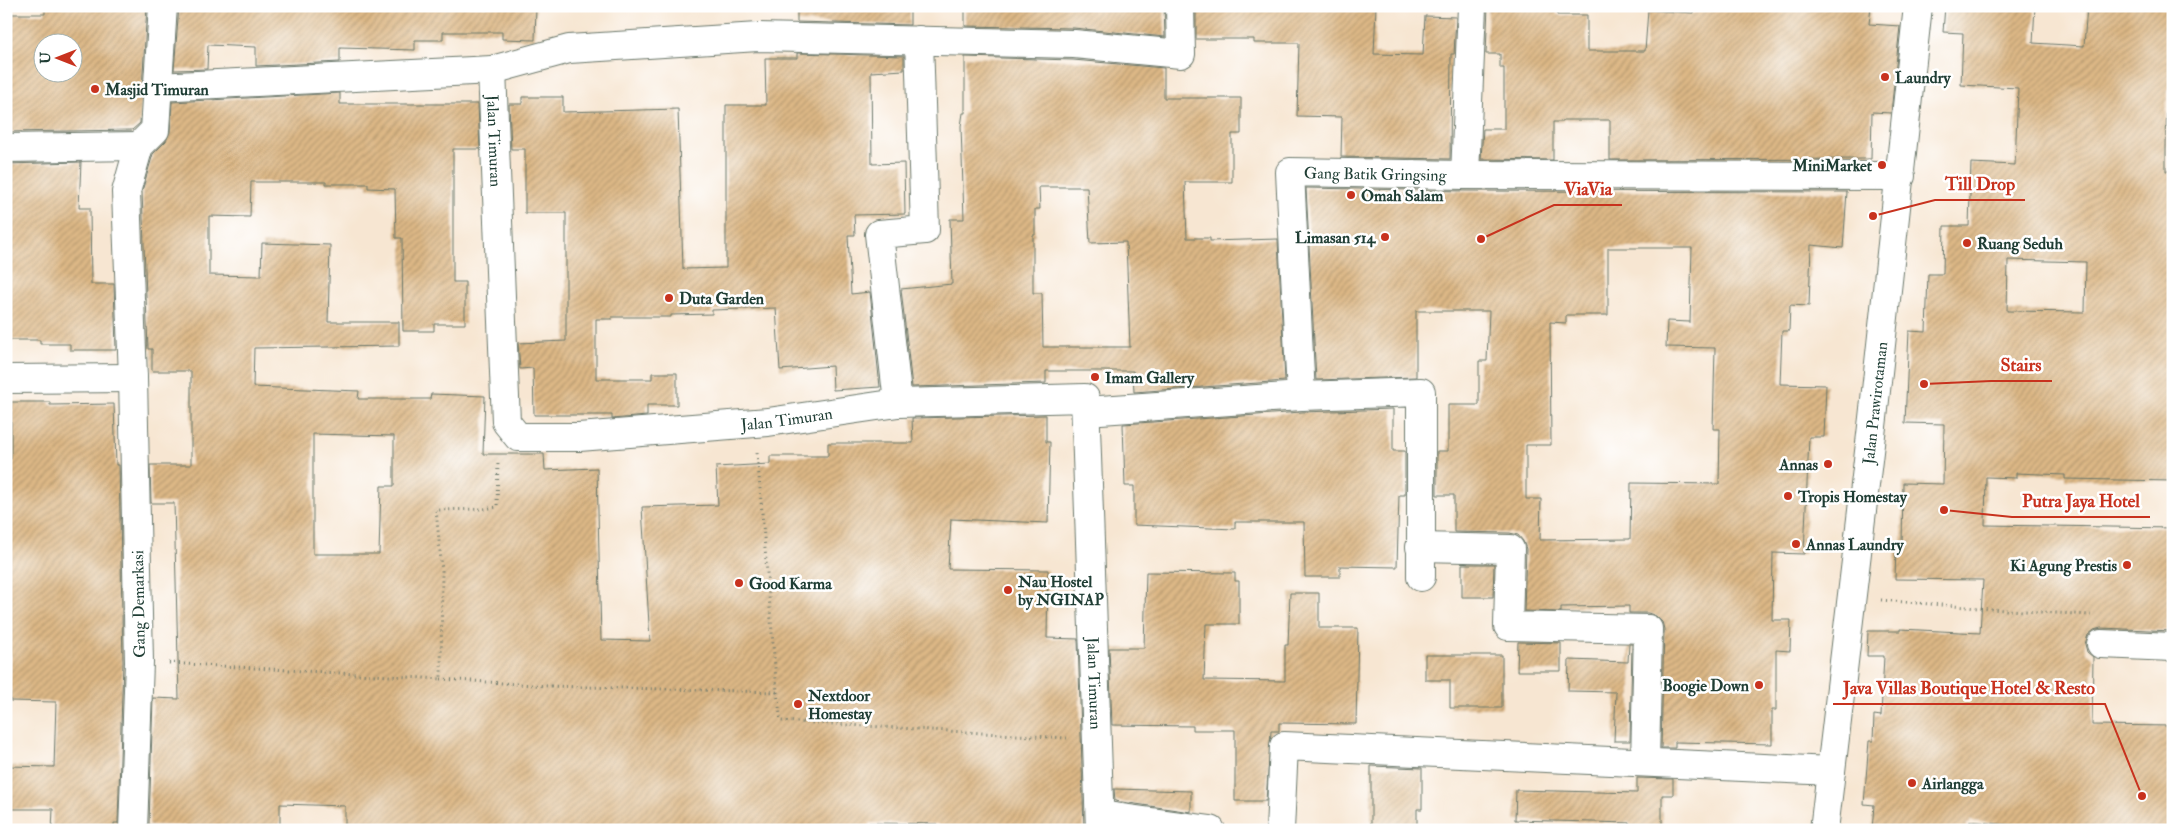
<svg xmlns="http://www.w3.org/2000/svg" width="2179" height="836" viewBox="0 0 2179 836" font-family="'IM FELL Double Pica',serif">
	<defs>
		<pattern id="building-hatch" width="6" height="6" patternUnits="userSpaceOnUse" patternTransform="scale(1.25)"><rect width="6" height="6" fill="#ddb886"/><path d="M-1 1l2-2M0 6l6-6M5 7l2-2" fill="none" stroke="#b3976e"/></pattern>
	</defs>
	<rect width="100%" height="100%" fill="#fff"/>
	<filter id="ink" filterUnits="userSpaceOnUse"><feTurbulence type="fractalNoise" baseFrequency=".02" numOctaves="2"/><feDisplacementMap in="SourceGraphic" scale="10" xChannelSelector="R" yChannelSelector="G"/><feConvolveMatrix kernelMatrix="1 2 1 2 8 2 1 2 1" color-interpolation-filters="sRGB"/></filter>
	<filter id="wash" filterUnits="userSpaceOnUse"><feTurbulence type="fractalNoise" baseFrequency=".0096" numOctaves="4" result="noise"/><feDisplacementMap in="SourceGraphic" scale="20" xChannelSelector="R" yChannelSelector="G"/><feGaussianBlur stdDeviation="1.12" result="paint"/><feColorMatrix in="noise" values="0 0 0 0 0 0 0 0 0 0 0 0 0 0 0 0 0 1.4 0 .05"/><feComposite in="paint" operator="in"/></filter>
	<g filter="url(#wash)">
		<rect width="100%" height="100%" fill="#f7e6d2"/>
		<g id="blocks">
			<g fill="url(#building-hatch)" fill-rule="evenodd">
				<path d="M 45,6 L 147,6 L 140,123 L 132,130 L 6,132 L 6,14 L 45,14 ZM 42,42 L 72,42 L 72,72 L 42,72 Z"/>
				<polygon points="179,6 536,6 535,40 502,39 502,32 443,32 443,40 415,40 415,50 340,48 340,62 256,66 256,47 208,45 207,69 174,70"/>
				<polygon points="797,6 910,6 910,25 797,22"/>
				<polygon points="965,6 1164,6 1165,37 1074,28 965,26"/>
				<polygon points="1196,6 1376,6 1374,54 1423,55 1425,16 1456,17 1454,54 1451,54 1450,159 1341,157 1342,117 1297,116 1299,43 1254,43 1254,39 1196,39"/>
				<polygon points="1488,6 1557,6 1557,15 1587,15 1587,51 1645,51 1648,10 1693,13 1694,7 1742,11 1742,6 1871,6 1869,24 1900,26 1891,113 1872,112 1871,159 1610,160 1610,120 1563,120 1563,122 1553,122 1553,160 1481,159 1483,129 1504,129 1504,68 1500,68 1500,54 1486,54"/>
				<path d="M 1945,6 L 2035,6 L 2033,43 L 2084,46 L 2087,6 L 2173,6 L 2173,90 L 2167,90 L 2166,148 L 2166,171 L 2173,171 L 2173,481 L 2065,479 L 2065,475 L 2016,473 L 2016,478 L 1986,477 L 1985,525 L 2173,528 L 2173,631 L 2101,628 L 2094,630 L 2088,635 L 2085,644 L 2087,652 L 2093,657 L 2092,725 L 2173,726 L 2173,830 L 2039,830 L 2040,828 L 1970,821 L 1970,824 L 1967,824 L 1967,830 L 1872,830 L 1874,805 L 1864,804 L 1869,741 L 1873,741 L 1874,715 L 1881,716 L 1884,656 L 1867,656 L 1868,631 L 1900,631 L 1900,629 L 1980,633 L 1983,580 L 1895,579 L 1896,546 L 1902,546 L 1903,483 L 1943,484 L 1944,424 L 1905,423 L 1909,331 L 1926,332 L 1928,274 L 1943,274 L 1944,226 L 1969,226 L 1971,163 L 2015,165 L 2018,88 L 1961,85 L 1963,33 L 1943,32 ZM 2008,260 L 2086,262 L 2085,312 L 2007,311 Z"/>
				<polygon points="797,53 904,56 904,70 871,72 872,164 904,163 905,214 854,215 855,235 848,235 851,294 870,292 880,387 833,390 832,366 780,370 776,308 712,310 712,314 671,315 671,317 612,317 612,319 596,319 596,379 652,379 652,373 677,373 677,405 647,405 647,416 612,419 612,415 534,415 533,368 520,369 518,343 566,341 566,213 525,213 525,149 511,149 509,104 522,104 522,97 563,97 563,112 678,109 683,269 726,268 726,105 766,105 765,58 797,58"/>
				<path d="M 965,57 L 1073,60 L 1164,68 L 1164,98 L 1241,98 L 1241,134 L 1232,134 L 1232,182 L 1185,182 L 1187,238 L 1210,238 L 1210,241 L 1278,239 L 1285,381 L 1134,392 L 1133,371 L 1046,371 L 1046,383 L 912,387 L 901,289 L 952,284 L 950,219 L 964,219 L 961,126 L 963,113 L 965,113 ZM 1039,187 L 1087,187 L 1090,243 L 1126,242 L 1130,347 L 1043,347 L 1042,293 L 1033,293 L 1033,235 L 1035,235 L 1035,209 L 1040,209 Z"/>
				<path d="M 340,93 L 340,104 L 478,104 L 480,149 L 453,149 L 453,282 L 465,282 L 465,324 L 434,324 L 434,331 L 403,331 L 402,238 L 396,238 L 395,189 L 368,188 L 368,184 L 326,184 L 326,182 L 251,182 L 250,217 L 209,216 L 209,275 L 261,276 L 262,243 L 330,245 L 328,322 L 399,322 L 399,346 L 254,348 L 253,387 L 359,391 L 358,399 L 430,399 L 431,394 L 485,396 L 483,454 L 544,454 L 545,470 L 597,468 L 601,640 L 650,641 L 642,507 L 718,505 L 716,467 L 770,464 L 770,456 L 828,456 L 828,443 L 913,443 L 912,418 L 1046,415 L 1046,442 L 1050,442 L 1048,523 L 951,519 L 948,569 L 1048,570 L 1047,638 L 1078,639 L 1084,830 L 937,830 L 938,824 L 869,823 L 869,830 L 520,828 L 520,830 L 345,830 L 345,806 L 280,804 L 280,830 L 185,830 L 185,826 L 149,825 L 153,698 L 179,699 L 174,503 L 151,503 L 150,465 L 191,465 L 191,371 L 152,371 L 152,349 L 148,349 L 142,191 L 153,154 L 166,141 L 170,132 L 172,102 ZM 313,434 L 394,436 L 394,486 L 381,486 L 379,554 L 313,554 Z"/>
				<polygon points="81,162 79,208 90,208 91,284 114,284 116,350 70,350 70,344 40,344 40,340 6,340 6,164"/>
				<path d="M 1306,188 L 1465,191 L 1847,192 L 1843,248 L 1811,245 L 1809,306 L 1790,305 L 1789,331 L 1782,331 L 1780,384 L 1826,385 L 1824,437 L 1809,437 L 1804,554 L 1773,553 L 1772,620 L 1791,620 L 1790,651 L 1776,650 L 1776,710 L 1772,710 L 1772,744 L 1675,742 L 1675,748 L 1661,748 L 1664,629 L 1662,622 L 1656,616 L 1648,613 L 1629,613 L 1629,606 L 1561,607 L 1561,612 L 1524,611 L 1526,549 L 1523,541 L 1518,535 L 1510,533 L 1454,532 L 1454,495 L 1437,495 L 1437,451 L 1448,451 L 1448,405 L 1479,405 L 1479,361 L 1487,361 L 1489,311 L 1416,311 L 1416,377 L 1316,380 ZM 1608,248 L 1692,248 L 1690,322 L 1667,321 L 1666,347 L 1715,348 L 1713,429 L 1720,429 L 1719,484 L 1631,483 L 1630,539 L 1540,540 L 1541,499 L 1526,499 L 1526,445 L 1551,445 L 1550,322 L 1566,323 L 1566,315 L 1608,315 Z"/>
				<polygon points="11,402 50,402 50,405 114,404 116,465 119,465 123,662 118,823 114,823 114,830 52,830 53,809 6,809 6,766 54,767 56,702 10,701 11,655 6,655 6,458 11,459"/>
				<polygon points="1393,409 1393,451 1405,451 1405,495 1399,495 1397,567 1340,566 1340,577 1305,577 1304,522 1235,522 1235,529 1134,525 1134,486 1125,486 1123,424 1302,412"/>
				<polygon points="1462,564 1494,564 1493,597 1462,597"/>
				<polygon points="1146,572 1235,573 1235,581 1239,581 1239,624 1206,624 1204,680 1285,681 1285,645 1288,645 1290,593 1319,593 1319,628 1358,628 1356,724 1279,723 1279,731 1271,731 1266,801 1235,801 1235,730 1193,730 1193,726 1112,725 1109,648 1144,648"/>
				<polygon points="1518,642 1561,643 1561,671 1517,671"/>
				<polygon points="1629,644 1632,644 1630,741 1614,741 1616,692 1568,691 1569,660 1628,662"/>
				<polygon points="1425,655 1502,655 1502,708 1450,708 1450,680 1425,680"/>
				<polygon points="1371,766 1422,768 1422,809 1417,809 1417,830 1371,830"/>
				<polygon points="1637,778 1673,779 1673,795 1662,795 1662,830 1629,830 1630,823 1515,820 1516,790 1637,793"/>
				<polygon points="1114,789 1191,791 1191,812 1115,801"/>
			</g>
		</g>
	</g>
	<g filter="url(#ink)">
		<use href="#blocks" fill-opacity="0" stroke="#6b786b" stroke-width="1"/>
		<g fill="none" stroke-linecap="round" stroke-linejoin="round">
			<defs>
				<g id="minor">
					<path id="s1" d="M 492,70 L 506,422 L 518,437 L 579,437 L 768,422 L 898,403 L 1085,398 L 1100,830"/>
					<polyline points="157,87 492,70 569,49 758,37 1074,44 1181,54 1180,6"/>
					<polyline points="6,148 139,146"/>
					<polyline points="1465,175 1472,6"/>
					<polyline points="6,379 133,378"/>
					<polyline points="1301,396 1421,392 1421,577"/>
					<polyline points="898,403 879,234 925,230 919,40"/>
					<path id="s2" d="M 1086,411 L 1301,396 L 1290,172 L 1465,175 L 1901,176"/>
					<polyline points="1420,547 1510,549 1508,626 1648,629 1645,762"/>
					<polyline points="2101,644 2173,647"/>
					<polyline points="1100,815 1211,830"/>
					<polyline points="133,830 139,662 133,378 126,192 139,146 155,130 163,6"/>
					<polyline points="1280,830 1284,746 1831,771"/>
				</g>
				<g id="tertiary">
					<path id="s3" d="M 1824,830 L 1873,418 L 1918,6"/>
				</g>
			</defs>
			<use href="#minor" stroke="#6b786b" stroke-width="30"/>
			<use href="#tertiary" stroke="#6b786b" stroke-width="30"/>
			<g stroke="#6b786b" stroke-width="3" stroke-dasharray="1 4" stroke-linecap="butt">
				<polyline points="1881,600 1990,609 2091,615"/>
				<polyline points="169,663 441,679 442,571 436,510 484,509 497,507 498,460"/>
				<polyline points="441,679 548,686 777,692 757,453"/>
				<polyline points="777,692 781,721 1067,738"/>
			</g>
			<use href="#minor" stroke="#fff" stroke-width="28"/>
			<use href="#tertiary" stroke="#fff" stroke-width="28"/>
		</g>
	</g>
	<g fill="#c8321e" stroke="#fff" stroke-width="2">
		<circle cx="1885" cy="77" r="5"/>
		<circle cx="95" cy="89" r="5"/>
		<circle cx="1882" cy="165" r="5"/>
		<circle cx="1351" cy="195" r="5"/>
		<circle cx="1385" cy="237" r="5"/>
		<circle cx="1967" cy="243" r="5"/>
		<circle cx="669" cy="298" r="5"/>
		<circle cx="1095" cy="377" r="5"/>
		<circle cx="1828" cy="464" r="5"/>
		<circle cx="1788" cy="496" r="5"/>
		<circle cx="1796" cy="544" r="5"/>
		<circle cx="2127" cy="565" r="5"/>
		<circle cx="739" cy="583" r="5"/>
		<circle cx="1008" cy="590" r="5"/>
		<circle cx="1759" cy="685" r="5"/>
		<circle cx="798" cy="704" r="5"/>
		<circle cx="1912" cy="783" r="5"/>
	</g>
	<g text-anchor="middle" stroke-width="5" stroke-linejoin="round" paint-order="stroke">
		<g font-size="16" font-weight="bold" fill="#1f3d34" stroke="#fff" text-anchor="start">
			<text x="1895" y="83">Laundry</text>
			<text x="105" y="95">Masjid Timuran</text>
			<text x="1872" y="171" text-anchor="end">MiniMarket</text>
			<text x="1361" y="201">Omah Salam</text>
			<text x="1375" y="243" text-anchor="end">Limasan 514</text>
			<text x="1977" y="249">Ruang Seduh</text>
			<text x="679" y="304">Duta Garden</text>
			<text x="1105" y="383">Imam Gallery</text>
			<text x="1818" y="470" text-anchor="end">Annas</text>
			<text x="1798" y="502">Tropis Homestay</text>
			<text x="1806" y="550">Annas Laundry</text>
			<text x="2117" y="571" text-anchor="end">Ki Agung Prestis</text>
			<text x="1018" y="587">Nau Hostel<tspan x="1018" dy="18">by NGINAP</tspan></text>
			<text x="749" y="589">Good Karma</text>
			<text x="1749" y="691" text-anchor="end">Boogie Down</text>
			<text x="808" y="701">Nextdoor<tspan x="808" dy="18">Homestay</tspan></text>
			<text x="1922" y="789">Airlangga</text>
		</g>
		<g font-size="16" fill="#1f3d34" stroke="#fff">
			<text dy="6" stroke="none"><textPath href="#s1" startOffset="71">Jalan Timuran</textPath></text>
			<text dy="6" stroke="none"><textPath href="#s2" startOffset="525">Gang Batik Gringsing</textPath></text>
			<text dy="6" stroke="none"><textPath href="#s3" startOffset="430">Jalan Prawirotaman</textPath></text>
			<text dy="6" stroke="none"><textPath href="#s1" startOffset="641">Jalan Timuran</textPath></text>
			<text transform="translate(138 604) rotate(-91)" y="6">Gang Demarkasi</text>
			<text dy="6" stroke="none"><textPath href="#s1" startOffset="1226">Jalan Timuran</textPath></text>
		</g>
	</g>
	<path fill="none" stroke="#c8321e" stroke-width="2" d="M1873 216L1935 200H2025M1481 239L1554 205H1622M1924 384L1991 381H2052M1944 510L2012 517H2150M2142 796L2105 704H1833"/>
	<g fill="#c8321e" stroke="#fff" stroke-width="2">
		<circle cx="1873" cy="216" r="5"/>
		<circle cx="1481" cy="239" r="5"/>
		<circle cx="1924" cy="384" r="5"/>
		<circle cx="1944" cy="510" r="5"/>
		<circle cx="2142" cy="796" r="5"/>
	</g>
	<g font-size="18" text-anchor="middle" font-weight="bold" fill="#c8321e" stroke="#fff" stroke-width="5" stroke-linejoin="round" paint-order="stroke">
		<text x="1980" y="190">Till Drop</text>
		<text x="1588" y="195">ViaVia</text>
		<text x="2021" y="371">Stairs</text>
		<text x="2081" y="507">Putra Jaya Hotel</text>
		<text x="1969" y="694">Java Villas Boutique Hotel &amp; Resto</text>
	</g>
	<rect width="2179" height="836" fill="none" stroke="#fff" stroke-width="25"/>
	<g transform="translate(58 58) rotate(270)"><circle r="24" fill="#ffffff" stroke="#a5b1ae"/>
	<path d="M0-4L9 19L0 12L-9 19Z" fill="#c8321e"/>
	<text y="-8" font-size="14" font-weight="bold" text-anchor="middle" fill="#1f3d34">U</text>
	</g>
</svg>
